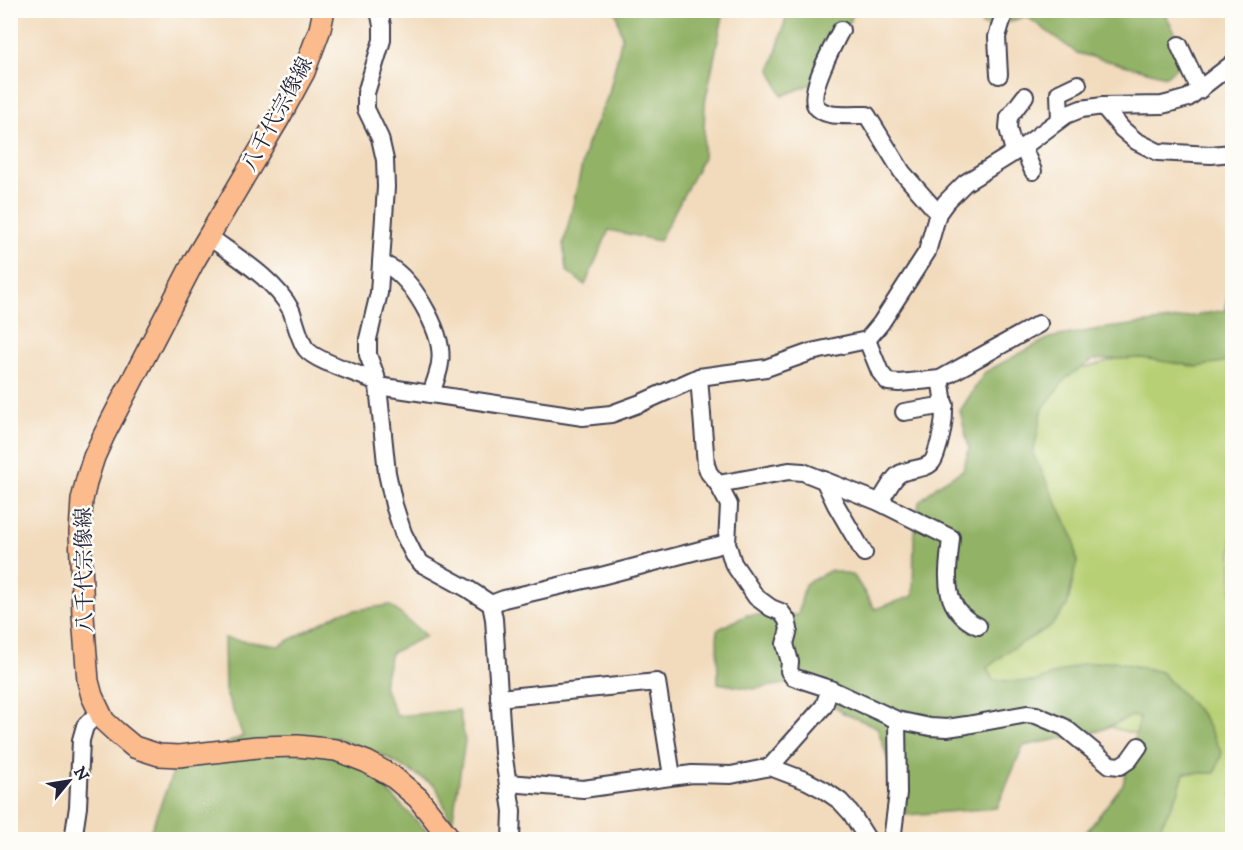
<svg xmlns="http://www.w3.org/2000/svg" width="1243" height="850" viewBox="0 0 1243 850" font-family="'IM FELL DW Pica','Noto Serif JP',serif">
	<rect width="100%" height="100%" fill="#fdfcf7"/>
	<filter id="ink" filterUnits="userSpaceOnUse"><feTurbulence type="fractalNoise" baseFrequency=".0167" numOctaves="2"/><feDisplacementMap in="SourceGraphic" scale="12" xChannelSelector="R" yChannelSelector="G"/><feConvolveMatrix kernelMatrix="1 2 1 2 8 2 1 2 1" color-interpolation-filters="sRGB"/></filter>
	<filter id="wash" filterUnits="userSpaceOnUse"><feTurbulence type="fractalNoise" baseFrequency=".008" numOctaves="4" result="noise"/><feDisplacementMap in="SourceGraphic" scale="24" xChannelSelector="R" yChannelSelector="G"/><feGaussianBlur stdDeviation="1.35" result="paint"/><feColorMatrix in="noise" values="0 0 0 0 0 0 0 0 0 0 0 0 0 0 0 0 0 1.4 0 .05"/><feComposite in="paint" operator="in"/></filter>
	<g filter="url(#wash)">
		<rect width="100%" height="100%" fill="#f2dbbd"/>
		<polygon fill="#b8d075" stroke="#6d7958" stroke-width="1.5" points="1232,326 1232,839 1139,839 1191,749 973,690 1024,385"/>
		<g fill="#92b266" stroke="#5a6a50" stroke-width="1.5">
			<polygon points="613,11 724,11 705,103 703,158 659,241 609,230 585,285 567,271 564,243 587,144 609,93 622,37 616,12"/>
			<polygon points="788,11 857,11 854,13 819,81 782,96 771,70"/>
			<polygon points="980,11 1165,11 1165,14 1189,58 1166,76 1077,53 1026,16 993,28 982,25"/>
			<polygon points="1232,277 1232,360 1198,367 1142,358 1093,360 1066,378 1043,408 1033,454 1074,539 1077,562 1067,606 1051,626 1008,651 987,668 993,680 1034,682 1081,664 1114,661 1161,672 1203,716 1222,753 1215,773 1184,773 1178,793 1154,839 1081,839 1123,784 1140,718 1132,716 1099,731 1023,746 997,808 907,815 877,727 843,713 806,681 752,689 718,683 717,630 747,615 798,615 805,584 831,570 854,576 875,609 913,596 914,537 919,502 939,484 963,470 969,448 960,411 985,372 1049,338 1099,329 1171,320 1225,310"/>
			<polygon points="390,605 426,636 391,653 383,685 397,716 459,710 465,741 452,824 436,786 386,757 335,737 434,839 147,840 175,767 243,736 225,691 224,638 279,646 341,612"/>
		</g>
	</g>
	<g filter="url(#ink)">
		<g fill="none" stroke-linecap="round" stroke-linejoin="round">
			<defs>
				<g id="minor">
					<polyline points="379,10 382,26 382,40 366,93 366,109 380,138 385,160 386,187 379,293 368,339 368,355 376,376 378,386 387,473 394,505 403,533 414,555 422,564 468,589 491,604 494,619 503,752 512,811 511,840"/>
					<path d="M 841,30 C 833,46 810,87 815,104 C 817,109 824,113 830,114 C 838,116 857,115 867,115 L 902,172 L 938,213"/>
					<polyline points="1179,45 1200,90"/>
					<polyline points="999,75 997,37 1005,10"/>
					<polyline points="1103,106 1122,129 1136,141 1158,152 1211,155 1232,153"/>
					<polyline points="1060,119 1059,93 1078,84"/>
					<polyline points="1023,147 1033,171"/>
					<polyline points="1014,152 1008,128 1009,117 1025,96"/>
					<path d="M 208,236 C 235,256 275,279 291,310 C 295,320 300,342 306,349 C 316,362 361,374 377,382"/>
					<path d="M 381,263 C 385,265 390,267 393,269 C 415,285 445,335 440,363 C 439,373 434,384 431,394"/>
					<polyline points="867,340 880,372 888,382 899,383 940,379 1039,324"/>
					<polyline points="699,377 706,465 709,473 718,484 729,505 727,543 733,563 756,597 771,608 781,612 787,620 789,629 785,644 790,662 789,671 793,677 830,689 897,720 930,727 947,728 967,725 1027,714 1036,715 1064,727 1110,765 1120,766 1129,760 1139,746"/>
					<polyline points="378,386 583,417 611,414 641,403 699,377 766,368 811,352 867,340 881,323 927,252 938,213 946,202 965,183 1023,147 1066,115 1081,109 1103,106 1162,105 1174,102 1188,98 1232,64"/>
					<polyline points="904,412 945,405"/>
					<polyline points="824,480 836,505 864,553"/>
					<path d="M 718,484 L 789,471 L 803,472 L 879,502 L 951,538 C 948,573 939,608 978,626"/>
					<path d="M 879,502 C 885,495 891,481 898,475 C 908,467 924,471 932,462 C 936,457 937,449 939,444 C 946,418 945,405 940,379"/>
					<polyline points="491,604 504,599 601,576 727,543"/>
					<polyline points="499,698 657,682 672,776"/>
					<polyline points="770,767 824,706 830,689"/>
					<polyline points="508,783 583,789 692,774 731,775 770,767 807,781 824,790 840,801 851,813 868,840"/>
					<polyline points="73,840 78,807 81,740 85,726 99,712"/>
					<polyline points="892,840 898,793 897,720"/>
				</g>
				<polyline id="major" points="324,10 320,29 304,72 279,118 194,261 104,435 94,457 87,479 82,500 80,532 83,616 88,681 92,696 104,721 116,732 134,747 159,755 179,756 257,747 298,746 336,750 367,762 392,776 418,798 451,840"/>
			</defs>
			<use href="#minor" stroke="#413e4e" stroke-width="20"/>
			<use href="#major" stroke="#413e4e" stroke-width="24"/>
			<use href="#minor" stroke="#fff" stroke-width="16"/>
			<use href="#major" stroke="#fbbb8c" stroke-width="21"/>
		</g>
	</g>
	<g text-anchor="middle" stroke-width="5" stroke-linejoin="round" paint-order="stroke">
		<g font-size="21" fill="#22223b" stroke="#fdfcf7">
			<text transform="translate(277 114) rotate(-62)" y="7">八千代宗像線</text>
			<text transform="translate(84 570) rotate(-91)" y="7">八千代宗像線</text>
		</g>
	</g>
	<rect width="1243" height="850" fill="none" stroke="#fdfcf7" stroke-width="36"/>
	<g transform="translate(69 781) rotate(60)" stroke="#fdfcf7" stroke-width="4.5" paint-order="stroke">
	<path d="M0-4.5L10 22L0 15L-10 22Z" fill="#22223b"/>
	<text y="-9" font-size="16" font-weight="bold" text-anchor="middle" fill="#22223b">N</text>
	</g>
</svg>
